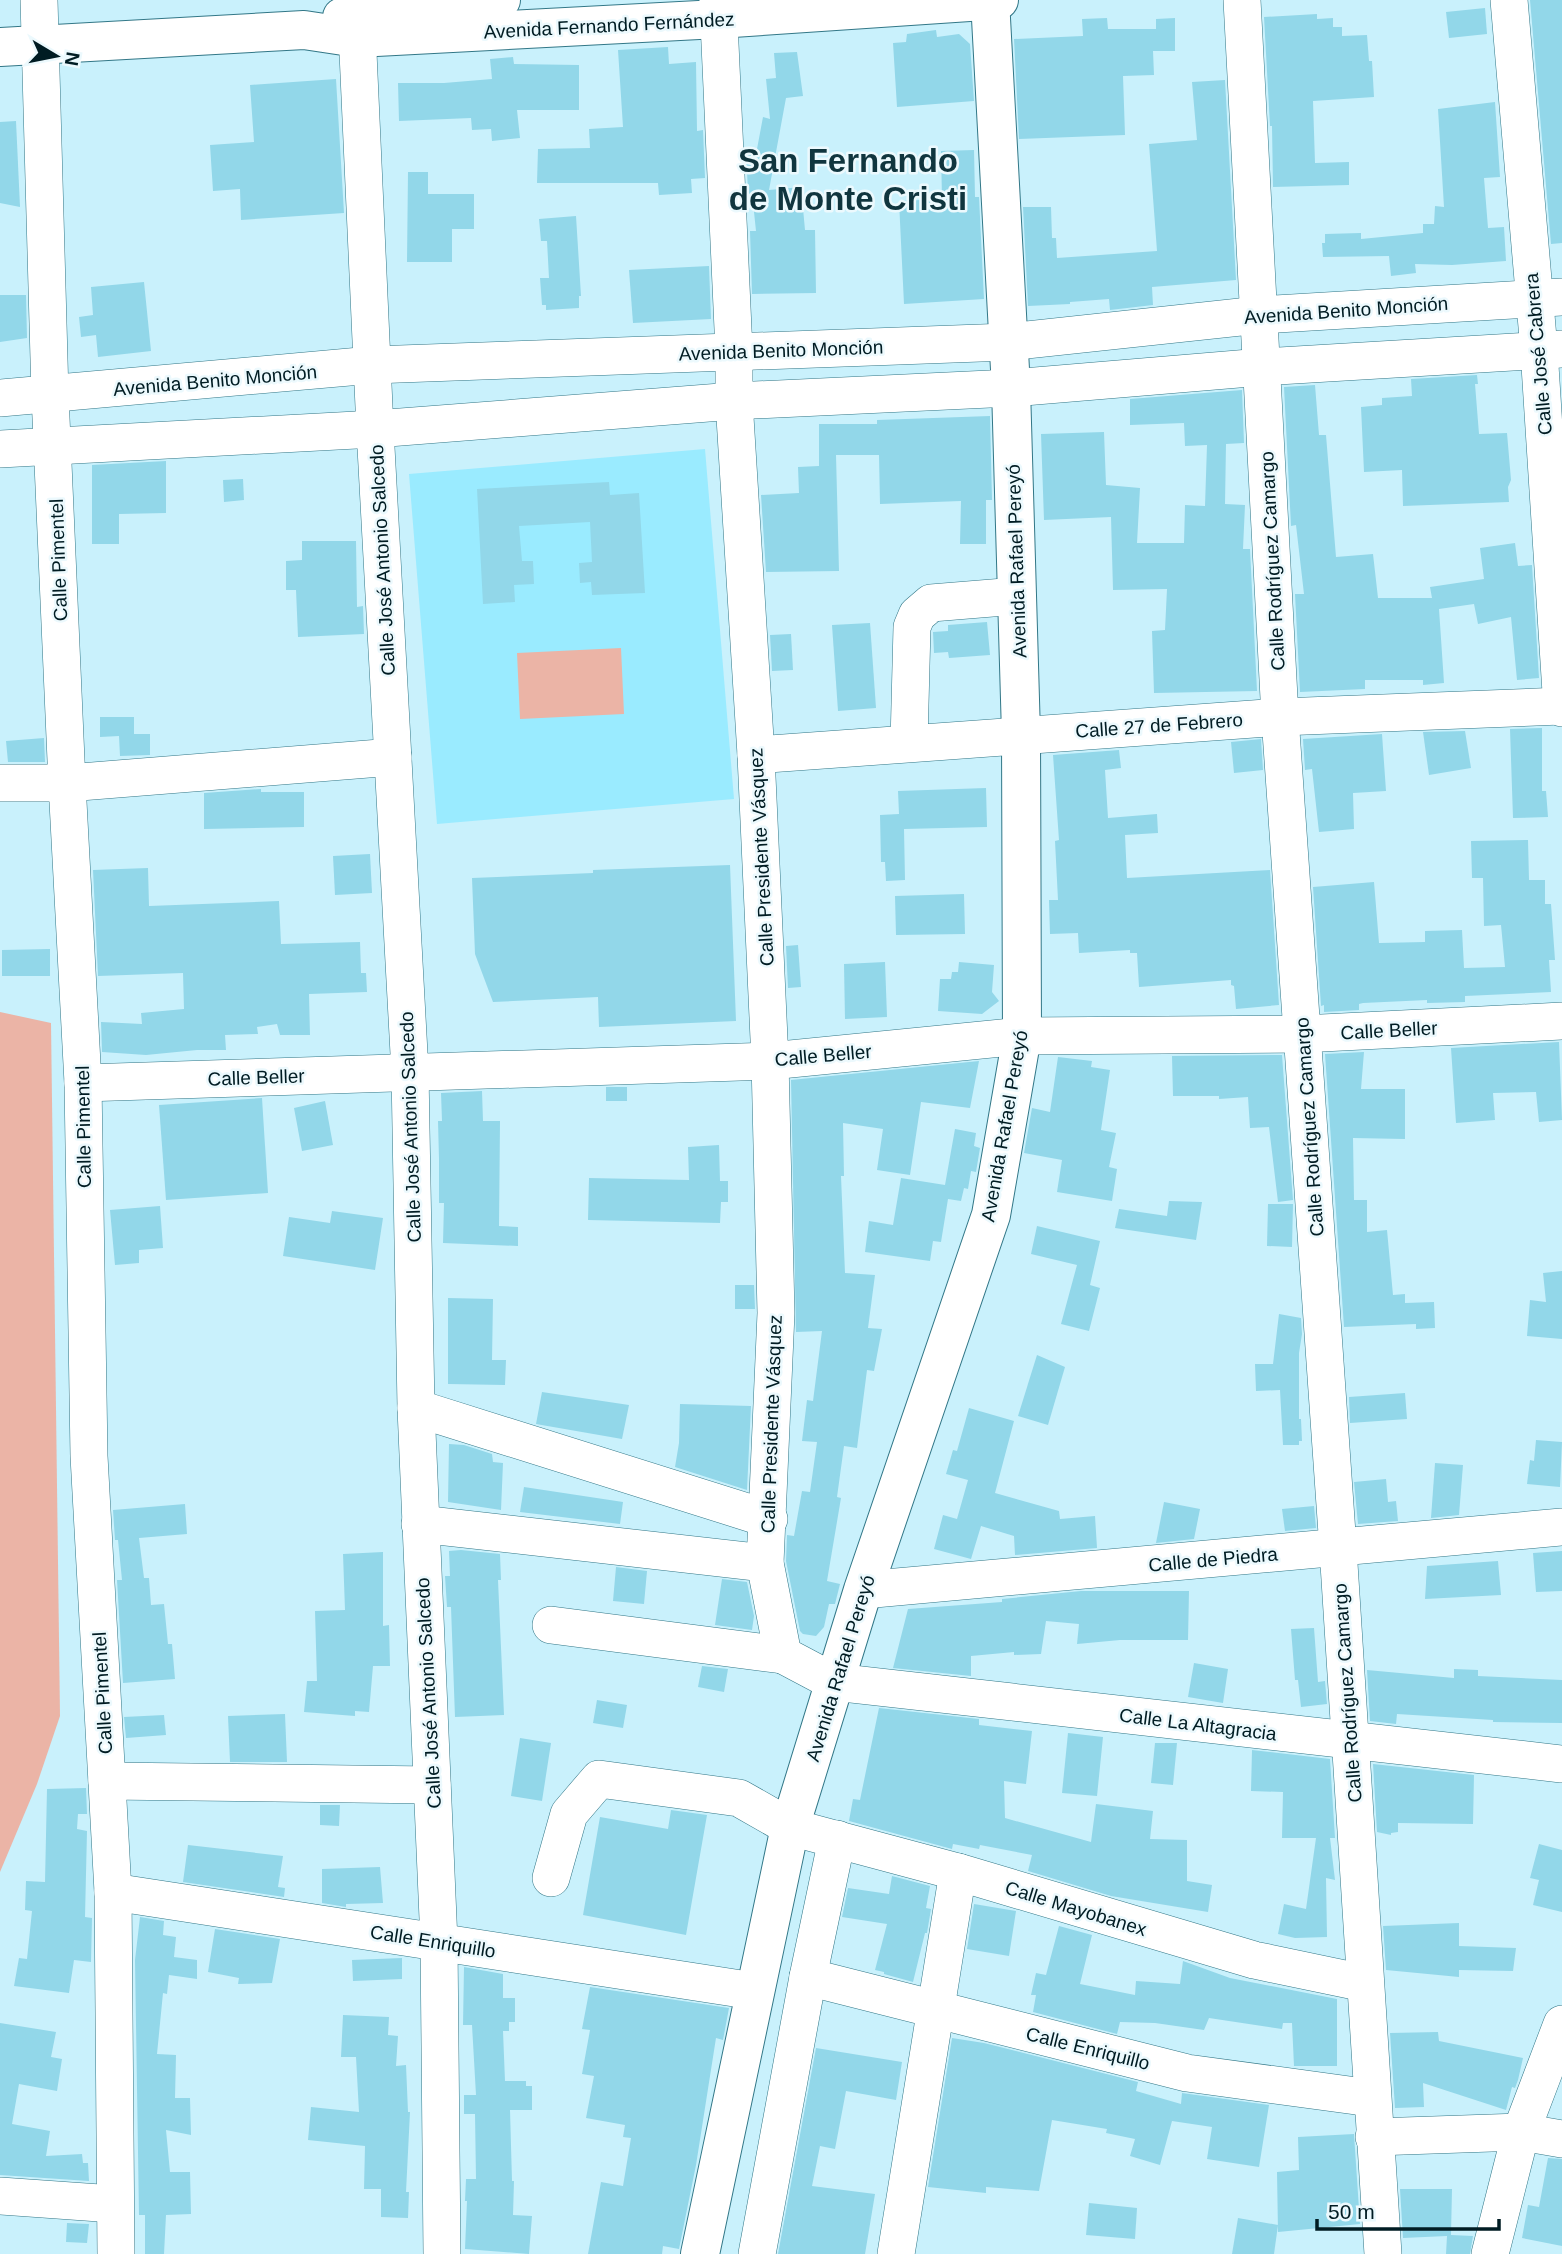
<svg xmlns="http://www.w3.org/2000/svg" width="1562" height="2254" viewBox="0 0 1562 2254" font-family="Helvetica,sans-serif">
	<rect width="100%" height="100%" fill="#c9f1fc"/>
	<polygon fill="#9aebff" points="705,449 734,799 437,824 409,474"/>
	<g fill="#ebb4a6">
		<polygon points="621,648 624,714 520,719 517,653"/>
		<polygon points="0,1012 51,1023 60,1716 37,1784 0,1872"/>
	</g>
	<g fill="#92d7e9">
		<polygon points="1530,0 1562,0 1562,243 1551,244"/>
		<polygon points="1485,8 1487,34 1449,38 1446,12"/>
		<polygon points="1317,14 1317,19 1333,18 1333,27 1342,27 1342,36 1367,35 1369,61 1372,61 1374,97 1313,101 1315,163 1349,162 1349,185 1273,187 1272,126 1270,126 1264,17"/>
		<polygon points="1107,18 1108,29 1156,29 1156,19 1175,18 1175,51 1153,51 1154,75 1123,76 1125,135 1019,139 1014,39 1083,36 1082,19"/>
		<polygon points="936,30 937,37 959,34 970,44 974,101 897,107 893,43 906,42 907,34"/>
		<polygon points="668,47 669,64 696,62 697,131 703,130 705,178 691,179 692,193 659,195 658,183 537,183 538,149 590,148 589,129 623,127 618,50"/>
		<polygon points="797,52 803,96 786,98 769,190 801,187 805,230 815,230 816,293 752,294 750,231 756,231 752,193 748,194 746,147 757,149 763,117 770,119 766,79 776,78 774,53"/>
		<polygon points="513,57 514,64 579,65 579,110 517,110 520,138 492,141 491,129 472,130 471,118 399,121 398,83 444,83 492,79 490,59"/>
		<polygon points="336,79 344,213 241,220 240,189 213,191 210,145 254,142 250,85"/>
		<polygon points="1225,80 1236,280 1152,287 1153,305 1110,310 1109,299 1070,302 1070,304 1028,306 1023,207 1051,207 1052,238 1056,238 1057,258 1157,251 1149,144 1197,140 1192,82"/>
		<polygon points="1495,102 1500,177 1484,178 1488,228 1504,227 1506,261 1452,265 1415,264 1416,273 1391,276 1389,256 1323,257 1322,243 1325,243 1325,234 1361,233 1361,239 1423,233 1423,224 1434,224 1435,206 1444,207 1438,109"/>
		<polygon points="16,121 20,207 0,203 0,122"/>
		<polygon points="974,150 975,197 979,197 984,299 904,304 899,201 942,199 941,151"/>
		<polygon points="408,172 428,172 428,194 474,194 474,229 452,229 452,262 407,262"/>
		<polygon points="576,216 581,296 579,296 579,308 546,310 546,305 542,305 540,278 549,278 547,241 541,241 539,219"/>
		<polygon points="709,266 711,319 633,323 629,270"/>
		<polygon points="144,282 151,351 98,357 96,335 81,337 79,317 93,315 91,287"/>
		<polygon points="0,295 26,295 27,338 0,342"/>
		<polygon points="1477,375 1478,384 1475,384 1479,434 1507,433 1511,480 1508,487 1509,502 1403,506 1402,470 1364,472 1361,407 1382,405 1382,398 1412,396 1411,379"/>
		<polygon points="1315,385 1319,435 1326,435 1336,557 1373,554 1378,598 1432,598 1430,587 1484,579 1480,548 1515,543 1518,566 1532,565 1539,678 1517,680 1511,617 1478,624 1474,604 1439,609 1444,683 1423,685 1423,680 1365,680 1365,689 1300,692 1295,594 1304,594 1296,525 1291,526 1284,387"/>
		<polygon points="1242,390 1244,443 1226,444 1225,504 1245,505 1243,549 1250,549 1257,691 1154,693 1152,631 1165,630 1167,589 1113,590 1111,517 1044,520 1041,434 1104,432 1106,485 1140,488 1137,543 1184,543 1185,505 1205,506 1207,445 1185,446 1184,423 1130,425 1130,399"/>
		<polygon points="990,416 992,500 986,500 986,544 960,544 961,501 880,504 879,455 836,455 839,571 766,572 761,495 799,493 798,467 819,466 819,424 877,424 877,420"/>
		<polygon points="166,461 166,513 119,514 119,544 92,544 92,465"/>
		<polygon points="243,479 244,500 224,502 223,480"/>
		<polygon points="609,482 610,495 639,493 645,593 592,595 591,582 580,583 579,563 592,562 590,522 519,526 522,561 533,561 534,584 514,585 515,602 483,604 477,489"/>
		<polygon points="302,541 356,541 357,607 363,606 364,634 298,637 296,590 286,590 286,561 302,560"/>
		<polygon points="987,622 990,655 949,658 948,652 934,653 933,632 948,631 948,625"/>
		<polygon points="870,623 876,708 838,711 832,625"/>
		<polygon points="791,634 793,670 772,671 770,635"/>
		<polygon points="100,717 134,717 134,734 150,734 150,755 120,756 119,736 100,737"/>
		<polygon points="1542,728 1542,791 1546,791 1548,817 1513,818 1510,729"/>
		<polygon points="1465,731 1471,768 1429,775 1423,732"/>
		<polygon points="1382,734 1386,791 1353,793 1354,829 1319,832 1312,769 1305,770 1303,739"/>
		<polygon points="44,738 45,762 8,762 6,741"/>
		<polygon points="1261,739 1263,770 1234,773 1231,742"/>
		<polygon points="1119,750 1121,768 1105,770 1108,818 1157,814 1158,833 1125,835 1127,878 1270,870 1279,1005 1236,1009 1234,986 1231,985 1231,980 1139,987 1137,953 1130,953 1130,950 1079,953 1078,933 1050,934 1049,900 1058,900 1055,841 1059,840 1053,755"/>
		<polygon points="986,788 987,827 904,829 905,880 886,881 885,862 881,862 880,815 899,814 898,791"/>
		<polygon points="261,789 261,792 304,792 304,827 204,829 204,793"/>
		<polygon points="1528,840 1529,880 1545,880 1545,904 1551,904 1555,960 1549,960 1551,992 1465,996 1465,1002 1427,1003 1427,1000 1363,1003 1359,1004 1359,1010 1324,1012 1324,1005 1321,1006 1313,887 1374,882 1379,943 1425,942 1425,931 1462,930 1464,968 1505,967 1501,925 1484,926 1483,878 1472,878 1471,841"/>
		<polygon points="370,854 372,893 335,895 333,856"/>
		<polygon points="730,865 736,1021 599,1027 598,997 493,1002 475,954 472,878 593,873 593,870"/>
		<polygon points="148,868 149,906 279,901 281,944 360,942 361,973 366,973 367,992 309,994 310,1035 280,1035 277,1024 257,1027 258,1034 225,1035 226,1050 197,1050 146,1055 102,1052 101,1022 142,1024 141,1013 184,1009 183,973 98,976 93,870"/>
		<polygon points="964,894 965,934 896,935 895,896"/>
		<polygon points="798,945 801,987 788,988 786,946"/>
		<polygon points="50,949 50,976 2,976 2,950"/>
		<polygon points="885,962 887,1017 845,1019 844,964"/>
		<polygon points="959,962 994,965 992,992 999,1001 982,1014 938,1011 940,979 951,979 952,972 958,972"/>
		<polygon points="1559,1042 1562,1120 1539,1122 1536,1092 1493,1093 1495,1120 1456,1123 1451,1048"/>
		<polygon points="1364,1052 1361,1089 1405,1089 1405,1139 1353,1138 1354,1200 1367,1200 1367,1232 1387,1230 1393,1295 1405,1294 1405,1303 1434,1302 1435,1328 1416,1329 1416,1324 1344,1327 1325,1054"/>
		<polygon points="1282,1055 1293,1200 1278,1202 1269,1127 1250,1128 1248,1097 1219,1099 1219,1096 1173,1096 1172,1056"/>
		<polygon points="1058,1057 1092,1061 1091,1067 1110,1070 1101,1130 1116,1133 1109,1167 1117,1169 1112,1201 1057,1192 1062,1160 1024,1153 1032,1108 1050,1112"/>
		<polygon points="979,1061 970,1108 921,1102 910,1175 877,1170 883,1129 843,1123 844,1176 841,1176 845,1273 875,1275 868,1328 882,1329 874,1371 867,1370 857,1448 844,1446 837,1497 841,1498 827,1581 840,1584 835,1604 829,1604 824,1627 816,1636 803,1634 800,1631 786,1561 787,1535 794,1536 802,1491 810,1492 817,1442 802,1441 807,1400 813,1401 822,1331 796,1332 791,1080"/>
		<rect x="606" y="1087" width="21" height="14"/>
		<polygon points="482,1091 483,1121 500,1121 499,1226 518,1227 518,1246 443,1243 444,1203 439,1203 439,1159 438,1121 442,1121 441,1093"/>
		<polygon points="262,1098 268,1193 166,1200 159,1105"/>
		<polygon points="325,1101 333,1145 302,1151 294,1108"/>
		<polygon points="955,1129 976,1133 974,1146 980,1148 976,1172 971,1171 968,1189 964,1188 961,1201 948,1199 941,1242 933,1241 930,1261 865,1252 869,1221 893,1225 901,1178 945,1185"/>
		<polygon points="719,1145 720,1181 728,1181 728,1202 721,1202 720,1223 588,1220 589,1178 689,1180 688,1147"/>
		<polygon points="1169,1201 1202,1202 1196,1240 1115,1228 1119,1209 1167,1216"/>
		<polygon points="1268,1204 1293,1204 1292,1247 1267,1246"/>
		<polygon points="160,1206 163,1248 139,1250 139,1263 115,1265 110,1210"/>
		<polygon points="332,1211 383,1218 375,1270 283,1256 289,1217 330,1223"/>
		<polygon points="1037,1226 1100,1241 1090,1285 1100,1288 1089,1331 1061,1324 1077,1265 1031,1254"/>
		<polygon points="1562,1271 1562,1339 1527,1336 1530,1300 1546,1302 1543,1273"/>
		<polygon points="735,1285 754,1285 755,1309 735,1309"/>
		<polygon points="448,1298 493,1299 492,1360 506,1360 505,1385 448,1384"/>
		<polygon points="1279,1314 1301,1318 1302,1334 1299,1353 1299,1419 1301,1419 1302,1441 1299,1441 1299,1445 1283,1445 1280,1390 1256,1391 1255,1364 1273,1364"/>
		<polygon points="1037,1355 1065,1367 1048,1425 1018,1416"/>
		<polygon points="542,1392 629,1405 622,1439 536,1424"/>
		<polygon points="1405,1393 1407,1419 1350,1423 1349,1397"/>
		<polygon points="680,1404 751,1406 747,1490 675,1467 679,1443"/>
		<polygon points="969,1408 1014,1421 995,1493 1059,1511 1060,1519 1095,1516 1097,1548 1015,1555 1014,1536 981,1526 971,1559 934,1549 943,1515 957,1519 968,1480 946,1474 953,1450 957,1451"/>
		<polygon points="1536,1440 1562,1442 1560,1487 1527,1484 1530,1460 1534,1461"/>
		<polygon points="449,1444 464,1445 492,1454 493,1462 503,1463 501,1510 448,1502"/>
		<polygon points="1435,1463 1463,1465 1459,1515 1431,1518"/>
		<polygon points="1386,1479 1388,1502 1396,1501 1398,1521 1358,1524 1354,1482"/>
		<polygon points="524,1487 623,1502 620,1524 520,1512"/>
		<polygon points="1164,1502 1200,1509 1194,1539 1156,1543"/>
		<polygon points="185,1504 187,1534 139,1538 144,1578 149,1578 151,1605 164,1604 168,1644 172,1644 175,1679 123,1683 117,1580 122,1580 118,1540 115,1540 113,1510"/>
		<polygon points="1314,1506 1316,1528 1285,1531 1282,1509"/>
		<polygon points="461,1550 500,1554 501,1580 498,1580 504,1715 455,1717 451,1607 447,1607 445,1576 450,1576 449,1551"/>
		<polygon points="1562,1551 1562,1591 1536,1592 1533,1553"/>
		<polygon points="383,1552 383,1626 389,1625 390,1666 373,1666 369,1712 355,1711 355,1716 304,1712 307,1681 317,1681 315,1611 345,1610 343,1554"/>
		<polygon points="1498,1561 1501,1595 1425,1599 1427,1566"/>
		<polygon points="616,1567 647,1571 644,1604 613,1601"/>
		<polygon points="722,1579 747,1582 754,1616 752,1630 715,1625"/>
		<polygon points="1081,1591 1189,1591 1188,1640 1120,1640 1077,1644 1079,1624 1046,1621 1041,1654 1014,1655 1014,1652 971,1656 971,1676 893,1668 908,1609 1002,1602 1002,1599"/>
		<polygon points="1314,1628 1318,1682 1325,1681 1327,1704 1301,1707 1298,1680 1295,1680 1291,1629"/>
		<polygon points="1194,1663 1228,1669 1223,1703 1188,1697"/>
		<polygon points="702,1666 728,1669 724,1692 698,1687"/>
		<polygon points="1454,1669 1478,1670 1478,1676 1562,1680 1562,1723 1493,1722 1493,1720 1397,1714 1396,1724 1370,1721 1367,1670 1454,1678"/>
		<polygon points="597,1700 627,1705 623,1728 593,1723"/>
		<polygon points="879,1708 979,1719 979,1725 1032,1731 1026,1784 1004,1781 1005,1818 1091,1842 1096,1804 1153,1811 1150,1839 1187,1840 1187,1881 1212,1885 1208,1912 1111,1896 1028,1871 1032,1855 980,1845 979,1849 953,1844 952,1849 849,1821 853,1799 860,1800"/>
		<polygon points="285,1714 287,1762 230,1762 228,1716"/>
		<polygon points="164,1715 166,1735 126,1738 124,1717"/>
		<polygon points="1068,1733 1103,1737 1097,1796 1062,1793"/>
		<polygon points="520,1738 551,1743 542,1801 511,1796"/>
		<polygon points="1155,1743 1177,1743 1173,1785 1151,1783"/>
		<polygon points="1252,1750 1330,1759 1335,1838 1330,1838 1335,1880 1326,1878 1327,1937 1295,1938 1278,1934 1284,1904 1306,1909 1316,1838 1282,1838 1283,1792 1251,1791"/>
		<polygon points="1373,1764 1474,1775 1473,1824 1398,1823 1398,1832 1391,1833 1391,1835 1377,1832"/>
		<polygon points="86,1788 87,1814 78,1814 77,1829 87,1831 85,1917 92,1918 91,1962 74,1960 69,1993 14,1986 19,1958 27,1959 32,1911 25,1910 26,1881 45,1882 47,1789"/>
		<polygon points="320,1805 340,1805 339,1826 320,1825"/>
		<polygon points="671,1810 707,1815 686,1935 583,1915 600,1817 668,1829"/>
		<polygon points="1539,1844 1562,1850 1562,1912 1533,1905 1539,1880 1530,1878"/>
		<polygon points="188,1845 283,1856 278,1887 285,1888 284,1897 183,1882"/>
		<polygon points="380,1867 383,1903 346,1904 346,1907 322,1903 322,1869"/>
		<polygon points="892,1876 930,1886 926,1908 931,1909 927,1933 925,1933 913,1982 884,1974 884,1972 875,1970 887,1924 842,1917 848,1888 889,1894"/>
		<polygon points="974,1904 1016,1911 1009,1956 967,1949"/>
		<polygon points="140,1917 164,1921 163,1935 176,1937 174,1957 197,1960 197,1979 169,1975 167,1994 163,1993 157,2054 176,2055 175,2098 190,2098 191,2135 166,2130 170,2172 190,2172 191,2214 166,2215 164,2254 145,2254 145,2215 139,2215 135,1960"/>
		<polygon points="1459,1923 1459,1946 1516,1948 1513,1971 1459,1970 1459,1977 1386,1970 1383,1926"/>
		<polygon points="1059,1926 1092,1935 1080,1984 1135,1995 1136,1981 1180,1984 1183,1961 1230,1978 1337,1999 1337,2066 1294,2066 1292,2023 1283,2023 1282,2029 1209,2018 1204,2030 1155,2023 1120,2022 1117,2034 1033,2012 1036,1995 1031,1995 1036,1973 1046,1975"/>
		<polygon points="215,1929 280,1939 272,1983 238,1984 239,1978 208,1972"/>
		<polygon points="402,1958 402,1979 353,1981 352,1960"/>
		<polygon points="464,1967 503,1974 503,1998 515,1998 515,2022 509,2022 509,2031 503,2031 505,2081 526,2081 526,2086 532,2086 532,2110 510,2110 512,2181 514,2181 513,2215 532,2216 529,2254 465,2249 467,2201 465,2201 466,2179 476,2179 475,2114 464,2114 464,2095 476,2095 472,2025 463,2025"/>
		<polygon points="590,1987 729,2008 723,2040 716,2038 696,2165 679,2249 663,2246 662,2254 588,2254 601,2182 623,2186 631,2138 623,2137 625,2125 586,2118 594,2076 582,2074 590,2030 582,2029"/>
		<polygon points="343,2015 389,2017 388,2035 398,2036 396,2066 406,2065 408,2112 410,2112 406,2192 409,2192 408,2218 381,2217 381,2189 364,2189 365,2146 308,2140 311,2107 359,2112 356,2057 341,2057"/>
		<polygon points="0,2023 56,2032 51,2057 62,2059 57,2091 19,2084 12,2124 50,2131 46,2156 82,2154 83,2163 88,2163 89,2181 0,2175"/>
		<polygon points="1438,2032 1439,2041 1523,2058 1518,2080 1515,2088 1512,2087 1506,2110 1423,2083 1424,2107 1395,2108 1390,2033"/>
		<polygon points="952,2038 984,2043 1138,2082 1136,2091 1181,2104 1182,2093 1269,2105 1259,2167 1207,2159 1212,2127 1172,2121 1160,2165 1130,2156 1135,2139 1106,2133 1107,2129 1052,2120 1039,2191 986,2187 986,2193 928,2187"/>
		<polygon points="816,2048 902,2062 896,2100 846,2091 835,2149 820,2146 812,2186 875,2194 865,2254 778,2254"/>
		<polygon points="1354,2134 1360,2224 1278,2232 1277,2172 1299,2170 1298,2137"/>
		<polygon points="1548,2158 1562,2159 1562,2246 1522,2238 1528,2205 1539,2207"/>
		<polygon points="1400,2189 1452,2189 1451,2235 1473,2236 1470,2254 1446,2254 1447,2236 1403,2238"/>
		<polygon points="1089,2203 1137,2208 1135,2239 1086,2235"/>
		<polygon points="1238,2218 1278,2225 1274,2254 1232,2254"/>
		<polygon points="67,2223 89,2224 87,2243 66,2242"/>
	</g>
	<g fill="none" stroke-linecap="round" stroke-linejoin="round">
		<defs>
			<g id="minor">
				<polyline points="39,0 50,395 67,783 83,1083 89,1456 113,1892 116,2254"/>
				<polyline points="718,0 734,351 734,401 756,755 770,1061 776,1313 765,1563 783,1655 834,1682 1562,1764"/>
				<polyline points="1242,0 1280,717 1338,1548 1383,2254"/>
				<polyline points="1509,0 1539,350 1562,708"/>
				<polyline points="356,8 375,429 410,1072 416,1408 439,1942 442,2254"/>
				<polyline points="0,398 372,365 1008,342 1259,315 1562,297"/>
				<polyline points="0,449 375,429 734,401 1011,388 1262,367 1562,349"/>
				<polyline points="909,743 912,627 917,615 931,603 1017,596"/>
				<polyline points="756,755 1280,717 1562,706"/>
				<polyline points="0,783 67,783 393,757"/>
				<polyline points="83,1083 770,1061 1022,1036 1302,1034 1562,1021"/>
				<polyline points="416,1408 769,1519"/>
				<polyline points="420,1524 765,1563"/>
				<polyline points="863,1590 1562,1527"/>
				<polyline points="551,1625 783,1655"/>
				<polyline points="107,1781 432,1785"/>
				<polyline points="551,1878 569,1814 599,1779 739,1798 790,1827 958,1872 1254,1960 1364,1983"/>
				<polyline points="113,1892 754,1991"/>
				<polyline points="808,1977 1187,2073 1371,2098"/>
				<polyline points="1374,2137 1521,2132 1562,2139"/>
				<polyline points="0,2196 114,2204"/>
				<polyline points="757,2254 808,1977 837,1839"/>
				<polyline points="896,2254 958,1872"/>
				<polyline points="1490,2254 1521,2132 1562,2024"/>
			</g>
			<g id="major">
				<polyline points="342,17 356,13 501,0"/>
				<polyline points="0,47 304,30 357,38 718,19 999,0"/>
				<polyline points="700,2254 790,1827 863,1590 991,1215 1022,1036 1021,734 1011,388 990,0"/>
			</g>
		</defs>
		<use href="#minor" stroke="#327787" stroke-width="38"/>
		<use href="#major" stroke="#327787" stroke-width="40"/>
		<use href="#minor" stroke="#fff" stroke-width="37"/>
		<use href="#major" stroke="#fff" stroke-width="38"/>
	</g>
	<g text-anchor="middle" stroke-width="5" stroke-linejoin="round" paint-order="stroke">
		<g font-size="19" fill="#001c23" stroke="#ecf9fd">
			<text transform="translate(609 25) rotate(-3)" y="7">Avenida Fernando Fernández</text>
			<text transform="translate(1346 310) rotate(-4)" y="7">Avenida Benito Monción</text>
			<text transform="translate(781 350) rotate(-2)" y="7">Avenida Benito Monción</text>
			<text transform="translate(1538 354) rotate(-95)" y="7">Calle José Cabrera</text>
			<text transform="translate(215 380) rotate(-5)" y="7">Avenida Benito Monción</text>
			<text transform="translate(58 560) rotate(-92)" y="7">Calle Pimentel</text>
			<text transform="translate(382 560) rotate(-93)" y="7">Calle José Antonio Salcedo</text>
			<text transform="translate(1016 561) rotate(-92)" y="7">Avenida Rafael Pereyó</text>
			<text transform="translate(1272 561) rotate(-93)" y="7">Calle Rodríguez Camargo</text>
			<text transform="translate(1159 725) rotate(-4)" y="7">Calle 27 de Febrero</text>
			<text transform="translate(761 857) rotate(-93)" y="7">Calle Presidente Vásquez</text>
			<text transform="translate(1389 1030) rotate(-3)" y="7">Calle Beller</text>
			<text transform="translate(823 1055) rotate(-5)" y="7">Calle Beller</text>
			<text transform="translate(256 1077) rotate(-2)" y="7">Calle Beller</text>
			<text transform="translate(1004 1126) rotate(-80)" y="7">Avenida Rafael Pereyó</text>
			<text transform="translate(83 1127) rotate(-91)" y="7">Calle Pimentel</text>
			<text transform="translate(410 1127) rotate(-92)" y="7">Calle José Antonio Salcedo</text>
			<text transform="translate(1309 1127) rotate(-94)" y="7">Calle Rodríguez Camargo</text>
			<text transform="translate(771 1424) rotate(-88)" y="7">Calle Presidente Vásquez</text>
			<text transform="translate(1213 1559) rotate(-5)" y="7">Calle de Piedra</text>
			<text transform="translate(840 1668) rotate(-73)" y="7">Avenida Rafael Pereyó</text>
			<text transform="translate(102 1693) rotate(-93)" y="7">Calle Pimentel</text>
			<text transform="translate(428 1693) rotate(-93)" y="7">Calle José Antonio Salcedo</text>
			<text transform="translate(1347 1693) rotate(-94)" y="7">Calle Rodríguez Camargo</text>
			<text transform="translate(1198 1724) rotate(7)" y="7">Calle La Altagracia</text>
			<text transform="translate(1076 1908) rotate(17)" y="7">Calle Mayobanex</text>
			<text transform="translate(433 1941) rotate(9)" y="7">Calle Enriquillo</text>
			<text transform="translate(1088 2048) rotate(14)" y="7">Calle Enriquillo</text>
		</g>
		<g font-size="33" font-weight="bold" fill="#10353e" stroke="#ecf9fd">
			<text x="848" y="172">San Fernando<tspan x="848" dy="38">de Monte Cristi</tspan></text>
		</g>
	</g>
	<g transform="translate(56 56) rotate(100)" stroke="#ecf9fd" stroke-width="5" paint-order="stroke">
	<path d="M0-5L12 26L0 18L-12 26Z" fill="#001c23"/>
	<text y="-10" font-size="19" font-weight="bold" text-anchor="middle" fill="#001c23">N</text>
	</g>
	<path d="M1317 2219v10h182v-10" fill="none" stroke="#001c23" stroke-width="3.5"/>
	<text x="1328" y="2219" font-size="21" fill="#001c23" stroke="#ecf9fd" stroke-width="5" paint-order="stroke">50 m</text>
</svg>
